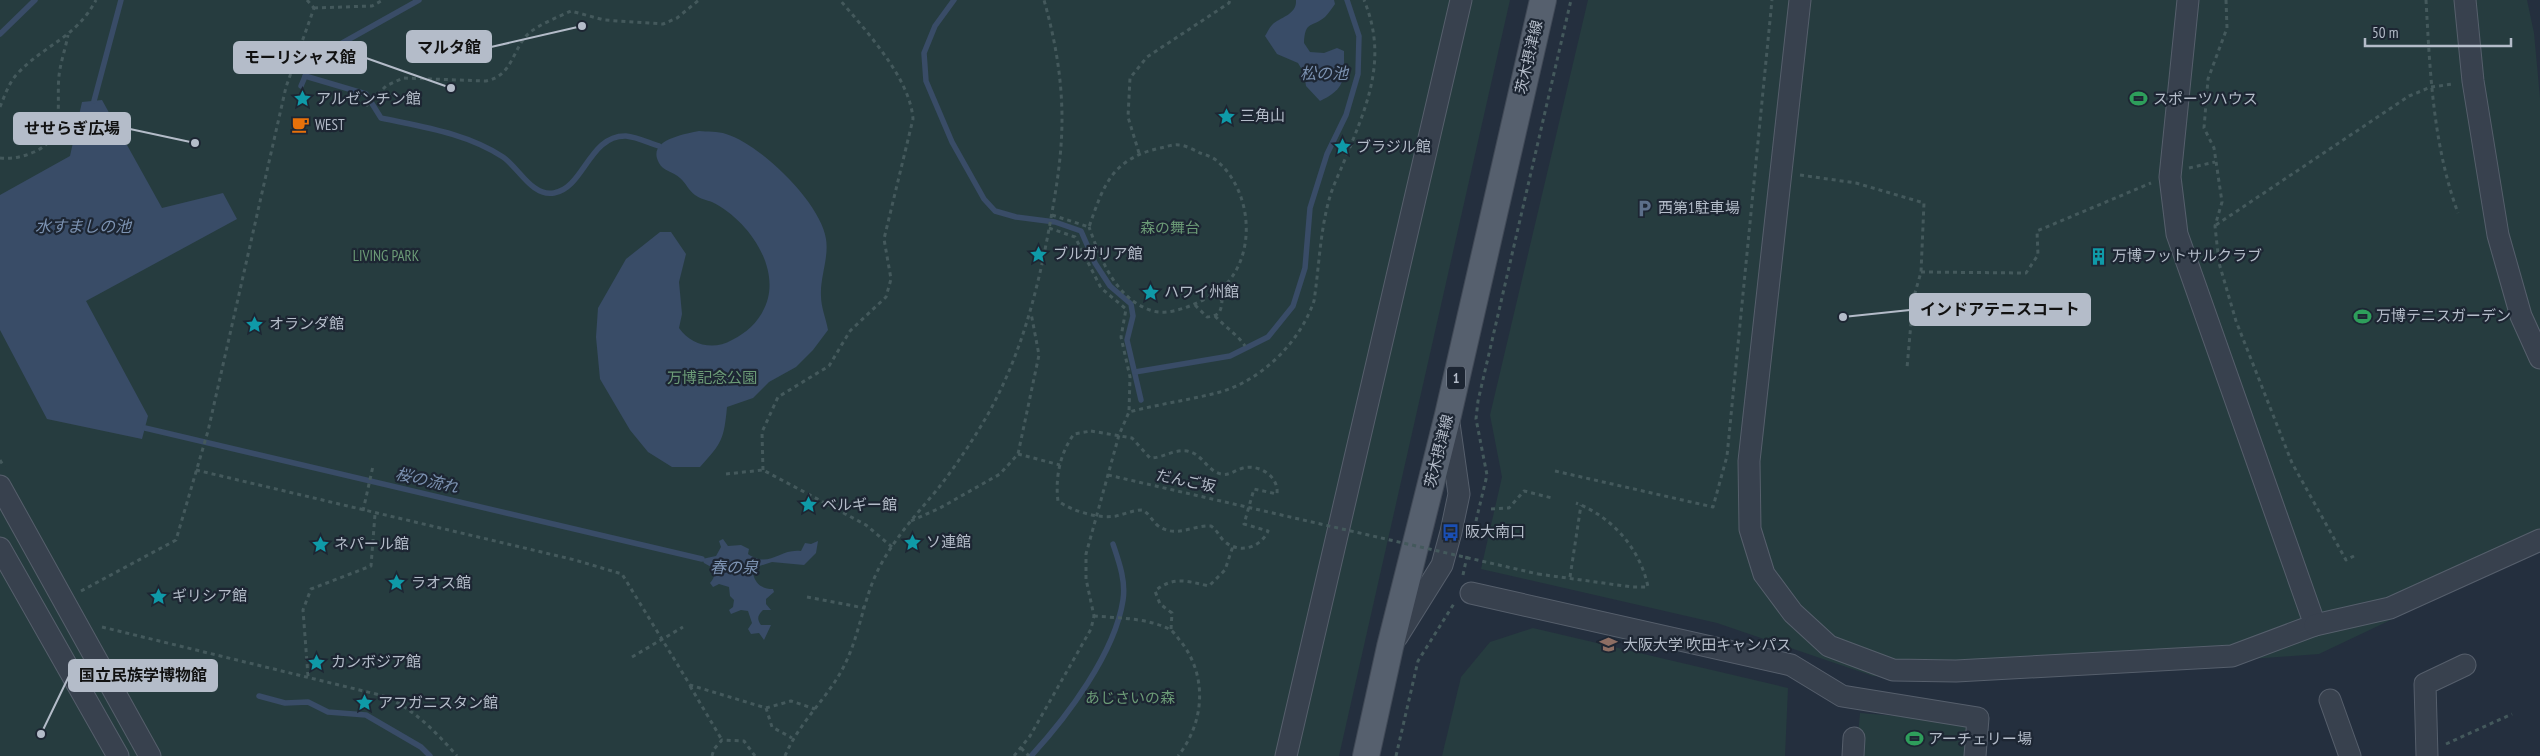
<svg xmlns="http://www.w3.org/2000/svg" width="2540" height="756" viewBox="0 0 2540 756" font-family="'PT Sans Narrow','Noto Sans JP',sans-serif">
	<rect width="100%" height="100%" fill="#242f3e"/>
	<g fill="#263c3f">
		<polygon points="0,0 1510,0 1339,756 0,756"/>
		<polygon points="1588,0 2527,0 2534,33 2540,98 2540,549 2319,654 1947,681 1873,676 1717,623 1481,569 1502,477 1490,415"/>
		<polygon points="1533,628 1788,688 1785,756 1442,756 1461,677 1490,642"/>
		<polygon points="1860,713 1972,722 1969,756 1856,756"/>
	</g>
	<g fill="#394c67">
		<path d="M 1296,0 L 1334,0 L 1335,4 C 1332,8 1329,13 1325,17 C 1312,28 1305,20 1304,43 L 1310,52 L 1324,53 L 1337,48 L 1344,51 C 1344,78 1347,88 1320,101 L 1306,86 L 1304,73 L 1298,63 L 1277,54 L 1265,36 C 1267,33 1269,28 1272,25 C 1280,17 1297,15 1296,0 Z"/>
		<polygon points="102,100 162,208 223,193 237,219 86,301 148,416 142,439 47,419 0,330 0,195 70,156 82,102"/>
		<path d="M 699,131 C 707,132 718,131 726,134 C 760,144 821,203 826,239 C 829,258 820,277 821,296 C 821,307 826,319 828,330 L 813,350 L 796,367 L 769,382 L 753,398 L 727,407 C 724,439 722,443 700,467 L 672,467 L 648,452 L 630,430 L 600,379 L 596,337 L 598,308 L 626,259 L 660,232 L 671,232 L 686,254 L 679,282 L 682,314 L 679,328 C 691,345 713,351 732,340 C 750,331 763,317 768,298 C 777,261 745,218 712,202 C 707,200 700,199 695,195 C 689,191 686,183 680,178 C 674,172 663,171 659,163 C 646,140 685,134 699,131 Z"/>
		<path d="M 723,539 L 728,546 L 741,545 L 749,549 L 748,554 C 769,569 780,548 801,551 L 805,543 L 811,544 L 818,541 L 816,553 L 804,565 L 772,562 L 756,567 L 753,573 C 755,584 762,589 773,589 L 774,592 L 766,599 L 766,604 L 771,610 L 763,610 C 757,616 757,619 761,625 L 771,625 L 764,640 L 759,633 L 751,634 L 748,629 L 752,623 L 748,611 L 741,610 L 731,614 L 729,610 L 733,607 L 734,600 L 730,596 L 729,587 L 719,584 L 713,587 L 710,583 C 715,577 715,574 713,568 L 704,563 L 702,559 L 716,556 L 721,547 L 719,541 Z"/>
	</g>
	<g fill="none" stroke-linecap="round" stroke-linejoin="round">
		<g stroke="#394c67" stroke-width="5.5">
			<polyline points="954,0 935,26 924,53 926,81 952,142 984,199 995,211 1016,217 1055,222 1081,231 1095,263 1110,286 1131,304 1133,316 1127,340 1141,400"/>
			<polyline points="0,34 35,0"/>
			<path d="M 305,76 L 366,94 L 381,118 C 423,127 466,133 503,157 C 519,168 532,197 554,193 C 584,188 589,135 626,136 C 637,137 649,143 659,146"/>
			<polyline points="301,86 309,67 319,56 419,0"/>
			<polyline points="94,101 121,0"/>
			<polyline points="1135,372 1230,356 1268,337 1293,306 1305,268 1310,208 1327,154 1346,115 1358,74 1359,36 1347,0"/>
			<polyline points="145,428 702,559"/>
			<polyline points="259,696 285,703 308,702 328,712 366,715 421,747 430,756"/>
			<path d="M 1031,756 C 1067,717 1115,653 1123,600 C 1126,581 1119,562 1113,544"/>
		</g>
		<defs>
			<g id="minor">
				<polyline points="1800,0 1749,461 1750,529 1764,574 1793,613 1829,646 1893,670 1956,671 2232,656 2315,625 2177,234 2170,177 2188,0"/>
				<polyline points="2465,0 2473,81 2498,235 2521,316 2540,358"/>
				<polyline points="0,486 150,756"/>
				<polyline points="0,548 118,756"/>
				<polyline points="1471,593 1791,665 1842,696 1978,718 1975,756"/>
				<polyline points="2315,625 2390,608 2540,540"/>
				<polyline points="1397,637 1442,565 1451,532 1459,494 1449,423"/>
				<polyline points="2330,700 2350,756"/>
				<polyline points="1286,756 1461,0"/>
				<polyline points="1853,756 1854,738"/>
				<polyline points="2427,756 2425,684 2465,665"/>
			</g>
			<polyline id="major" points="1366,756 1390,647 1448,415 1543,0"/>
		</defs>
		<use href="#minor" stroke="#565f6c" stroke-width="23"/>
		<use href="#major" stroke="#414a57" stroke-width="28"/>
		<g stroke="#44595c" stroke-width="3" stroke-dasharray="4 4" stroke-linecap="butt">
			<polyline points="307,0 314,8"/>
			<polyline points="2226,0 2227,28 2208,79 2204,128 2214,148 2222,202 2215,226 2219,263 2236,321 2292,463 2346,560 2354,556"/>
			<path d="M 2426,0 C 2430,72 2433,145 2458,213"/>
			<polyline points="314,8 372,6 383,0"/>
			<path d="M 366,106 L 386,86 L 403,78 L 486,81 C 513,76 512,49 529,33 C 540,24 558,17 571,11 L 604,20 L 663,24 L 677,18 L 699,0"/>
			<path d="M 0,107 C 5,95 9,82 18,73 C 44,45 76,38 96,0"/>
			<polyline points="1139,153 1128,117 1130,78 1147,57 1229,3 1230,0"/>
			<path d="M 0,158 C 12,159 23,157 34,152 C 69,137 54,100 60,69 C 62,58 66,46 68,35"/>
			<polyline points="2189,168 2215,162"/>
			<polyline points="1800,175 1856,183 1924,203 1921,272 1913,300 1907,368"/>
			<path d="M 1052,215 L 1089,227 C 1104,184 1112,159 1160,148 C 1166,147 1173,144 1179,145 C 1185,145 1194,150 1200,153 C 1206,155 1213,157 1217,161 C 1256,194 1258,269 1211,296 C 1196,304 1171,316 1153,311 C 1116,300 1101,260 1089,227"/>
			<polyline points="2216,225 2409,96 2431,87 2453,84"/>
			<polyline points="1049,228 1075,237 1101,288 1126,309 1121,337 1130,377 1129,412"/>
			<polyline points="1921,272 2026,273 2038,255 2037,231 2151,183"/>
			<path d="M 1195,305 L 1207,317 C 1219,316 1221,312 1222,301 L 1216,293"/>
			<path d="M 1215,316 C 1225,327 1237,334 1245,346"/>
			<path d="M 1091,431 L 1132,438 L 1150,458 C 1163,458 1174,449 1187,451 C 1203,454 1207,471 1221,474 C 1229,476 1235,470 1243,468 C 1259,464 1279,476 1277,494 L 1254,489 L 1244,524 L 1268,531 C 1261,547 1240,555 1224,541 C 1219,536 1217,530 1211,526 C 1192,525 1175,539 1157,525 C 1152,520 1149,514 1143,510 C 1133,510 1125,514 1116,516 C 1098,519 1072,511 1058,501 C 1055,478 1060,453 1074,434 Z"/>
			<polyline points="1018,454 1060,465"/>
			<polyline points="0,460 4,467"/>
			<polyline points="196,470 575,560 622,574 690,685 766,708 772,727 792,738"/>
			<path d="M 763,470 L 762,432 L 778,397 L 829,366 L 850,331 L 886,297 L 891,279 L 884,239 L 913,119 C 910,78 866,31 840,0"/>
			<polyline points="1555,471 1713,507 1727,456 1772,0"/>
			<polyline points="726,474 763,470 866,525 892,547"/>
			<polyline points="1108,475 1264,511"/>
			<polyline points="1491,509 1509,508 1524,491 1552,498"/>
			<polyline points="363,511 373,466"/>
			<polyline points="911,521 940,508 1000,474 1018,454 1039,355 1031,313"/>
			<polyline points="1476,521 1487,475 1476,419 1478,401 1571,0"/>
			<path d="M 1538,574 L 1632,587 L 1648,587 C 1640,548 1612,517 1576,503"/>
			<polyline points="1463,575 1467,556"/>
			<polyline points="1570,577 1581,505"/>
			<polyline points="81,591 176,540 208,431 286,87 314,8"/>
			<polyline points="807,597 864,608"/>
			<path d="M 1094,616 C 1118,618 1147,618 1169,629 C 1174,631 1178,639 1182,643 C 1208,678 1204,723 1178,756"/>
			<path d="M 102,627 L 384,696 C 414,709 436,732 457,756"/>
			<path d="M 1171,629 L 1172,613 L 1160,604 L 1155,591 C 1173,576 1187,581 1209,586 L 1225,570 L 1233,546"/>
			<polyline points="632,657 683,627"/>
			<polyline points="308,676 303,610 311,589 371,566 375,514"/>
			<polyline points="690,686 722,740"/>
			<polyline points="766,708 791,701 815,709"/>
			<polyline points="2446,744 2512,714"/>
			<polyline points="1021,748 1029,756"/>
			<polyline points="712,756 714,749 722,740 744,741 755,756"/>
			<path d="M 785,756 C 799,722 828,698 844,666 C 860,635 863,599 879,568 C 894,539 915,516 936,491 C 952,471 967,449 981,426 C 1020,362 1038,291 1051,218 C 1057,185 1062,153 1062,119 C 1062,78 1055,39 1044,0"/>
			<path d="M 1014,756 L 1030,736 L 1091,629 L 1094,616 L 1086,579 L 1086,554 L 1119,435 L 1129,412 C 1159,404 1190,400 1220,392 C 1262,380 1300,342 1314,301 C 1319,268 1320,232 1329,200 C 1332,188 1338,176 1343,164 C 1366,108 1389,60 1364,0"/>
			<polyline points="1396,756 1418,661 1455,602"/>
		</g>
		<use href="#minor" stroke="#38414e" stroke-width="21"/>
		<use href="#major" stroke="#56606e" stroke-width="26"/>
		<polyline stroke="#44595c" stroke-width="3" stroke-dasharray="4 4" stroke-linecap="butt" points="1264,511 1538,574"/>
	</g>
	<defs>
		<symbol id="sight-bare" viewBox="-9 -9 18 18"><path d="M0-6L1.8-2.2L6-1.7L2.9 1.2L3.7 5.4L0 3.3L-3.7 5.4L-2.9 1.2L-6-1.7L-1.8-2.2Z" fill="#0f9aa8" stroke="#1d2633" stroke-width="2.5" paint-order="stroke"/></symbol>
		<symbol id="stadium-bare" viewBox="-9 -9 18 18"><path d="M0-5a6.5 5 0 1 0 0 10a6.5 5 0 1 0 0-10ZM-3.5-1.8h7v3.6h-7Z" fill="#2e9e5b" stroke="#1d2633" stroke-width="2.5" paint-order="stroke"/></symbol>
		<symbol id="cafe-bare" viewBox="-9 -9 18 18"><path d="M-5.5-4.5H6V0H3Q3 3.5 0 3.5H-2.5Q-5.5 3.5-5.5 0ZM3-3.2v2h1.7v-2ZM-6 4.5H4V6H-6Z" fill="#e8710a" stroke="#1d2633" stroke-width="2.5" paint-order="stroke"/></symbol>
		<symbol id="parking-bare" viewBox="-9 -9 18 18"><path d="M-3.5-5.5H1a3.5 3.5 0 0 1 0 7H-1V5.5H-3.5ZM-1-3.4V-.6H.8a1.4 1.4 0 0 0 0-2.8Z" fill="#5c6f8a" stroke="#1d2633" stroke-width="2.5" paint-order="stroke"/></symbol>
		<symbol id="building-bare" viewBox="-9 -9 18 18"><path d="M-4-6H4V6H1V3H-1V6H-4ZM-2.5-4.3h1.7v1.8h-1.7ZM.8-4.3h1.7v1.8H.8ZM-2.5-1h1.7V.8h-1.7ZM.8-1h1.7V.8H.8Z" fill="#0f9aa8" stroke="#1d2633" stroke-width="2.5" paint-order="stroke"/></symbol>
		<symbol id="bus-bare" viewBox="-9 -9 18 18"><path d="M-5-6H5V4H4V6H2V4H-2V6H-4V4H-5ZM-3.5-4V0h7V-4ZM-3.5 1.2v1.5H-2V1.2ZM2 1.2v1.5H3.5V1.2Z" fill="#1a4fb4" stroke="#1d2633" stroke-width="2.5" paint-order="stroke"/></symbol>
		<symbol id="university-bare" viewBox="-9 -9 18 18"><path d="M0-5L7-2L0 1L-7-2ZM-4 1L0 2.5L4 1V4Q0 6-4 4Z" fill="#8d6e63" stroke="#1d2633" stroke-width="2.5" paint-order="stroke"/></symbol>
	</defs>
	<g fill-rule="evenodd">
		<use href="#sight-bare" x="290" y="86" width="25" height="25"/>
		<use href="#stadium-bare" x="2126" y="86" width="25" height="25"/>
		<use href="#sight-bare" x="1214" y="104" width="25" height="25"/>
		<use href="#cafe-bare" x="288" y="112" width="25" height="25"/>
		<use href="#sight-bare" x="1330" y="134" width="25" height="25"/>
		<use href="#parking-bare" x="1632" y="196" width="25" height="25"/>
		<use href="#sight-bare" x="1026" y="242" width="25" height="25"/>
		<use href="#building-bare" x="2086" y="244" width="25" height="25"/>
		<use href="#sight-bare" x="1138" y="280" width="25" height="25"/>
		<use href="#stadium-bare" x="2350" y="304" width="25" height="25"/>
		<use href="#sight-bare" x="242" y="312" width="25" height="25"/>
		<use href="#sight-bare" x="796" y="492" width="25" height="25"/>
		<use href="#bus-bare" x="1438" y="520" width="25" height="25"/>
		<use href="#sight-bare" x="900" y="530" width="25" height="25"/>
		<use href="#sight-bare" x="308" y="532" width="25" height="25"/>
		<use href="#sight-bare" x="384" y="570" width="25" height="25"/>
		<use href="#sight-bare" x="146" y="584" width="25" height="25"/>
		<use href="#university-bare" x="1596" y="632" width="25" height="25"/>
		<use href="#sight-bare" x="304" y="650" width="25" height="25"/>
		<use href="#sight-bare" x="352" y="690" width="25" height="25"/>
		<use href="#stadium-bare" x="1902" y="726" width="25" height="25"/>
	</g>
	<g text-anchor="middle" stroke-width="4.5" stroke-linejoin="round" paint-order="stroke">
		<rect fill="#1d2633" stroke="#878f9c" stroke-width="1" x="1447" y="366.5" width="18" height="23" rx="4"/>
		<g font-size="14" font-weight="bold" fill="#b4bcc9">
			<text x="1456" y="383">1</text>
		</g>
		<g font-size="15" fill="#b4bcc9" stroke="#1d2633">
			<text transform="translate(1529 57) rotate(-77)" y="5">茨木摂津線</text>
			<text transform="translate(1439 451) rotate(-76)" y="5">茨木摂津線</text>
			<text transform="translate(1186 481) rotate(12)" y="5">だんご坂</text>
		</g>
		<g font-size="15" fill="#b4bcc9" stroke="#1d2633" text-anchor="start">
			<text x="316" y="104">アルゼンチン館</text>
			<text x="2153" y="104">スポーツハウス</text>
			<text x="1240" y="121">三角山</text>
			<text x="315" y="130">WEST</text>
			<text x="1356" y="152">ブラジル館</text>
			<text x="1658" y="213">西第1駐車場</text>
			<text x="1053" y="259">ブルガリア館</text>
			<text x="2112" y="261">万博フットサルクラブ</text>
			<text x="1164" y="297">ハワイ州館</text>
			<text x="2376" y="321">万博テニスガーデン</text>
			<text x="269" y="329">オランダ館</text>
			<text x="822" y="510">ベルギー館</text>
			<text x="1465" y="537">阪大南口</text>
			<text x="926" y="547">ソ連館</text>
			<text x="334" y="549">ネパール館</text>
			<text x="411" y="588">ラオス館</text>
			<text x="172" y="601">ギリシア館</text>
			<text x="1623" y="650">大阪大学 吹田キャンパス</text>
			<text x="331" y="667">カンボジア館</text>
			<text x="378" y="708">アフガニスタン館</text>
			<text x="1928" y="744">アーチェリー場</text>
		</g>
		<g font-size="15" fill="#6b9a76" stroke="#1d2633">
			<text x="1170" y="233">森の舞台</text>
			<text x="386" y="261">LIVING PARK</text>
			<text x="712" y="383">万博記念公園</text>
			<text x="1130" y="703">あじさいの森</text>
		</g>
		<g font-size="16" font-style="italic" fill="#7c92b1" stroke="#1d2633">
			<text x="1324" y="79">松の池</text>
			<text x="83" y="232">水すましの池</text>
			<text transform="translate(427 480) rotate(13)" y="6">桜の流れ</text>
			<text x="734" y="573">春の泉</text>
		</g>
	</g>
	<path fill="none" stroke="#b4bcc9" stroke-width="2" d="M582 26L491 47M451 88L366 58M195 143L130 129M1843 317L1910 310M41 734L69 676"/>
	<g fill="#b4bcc9" stroke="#1d2633" stroke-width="2">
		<circle cx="582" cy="26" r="5"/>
		<circle cx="451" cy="88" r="5"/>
		<circle cx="195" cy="143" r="5"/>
		<circle cx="1843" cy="317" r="5"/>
		<circle cx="41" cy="734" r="5"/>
	</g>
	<g fill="#b4bcc9" stroke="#b4bcc9" stroke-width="2">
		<rect x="407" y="31" width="84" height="31" rx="5"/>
		<rect x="234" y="42" width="132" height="31" rx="5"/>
		<rect x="14" y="113" width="116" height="31" rx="5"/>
		<rect x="1910" y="294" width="180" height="31" rx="5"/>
		<rect x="69" y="660" width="148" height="31" rx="5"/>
	</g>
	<g font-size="16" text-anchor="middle" font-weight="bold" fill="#111">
		<text x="449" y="53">マルタ館</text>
		<text x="300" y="63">モーリシャス館</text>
		<text x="72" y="134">せせらぎ広場</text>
		<text x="2000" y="315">インドアテニスコート</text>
		<text x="143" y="681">国立民族学博物館</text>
	</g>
	<path d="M2365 38v8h146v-8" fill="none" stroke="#b4bcc9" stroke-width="2.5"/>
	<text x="2372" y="38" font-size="15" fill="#b4bcc9" stroke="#1d2633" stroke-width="4" paint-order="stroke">50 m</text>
</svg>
